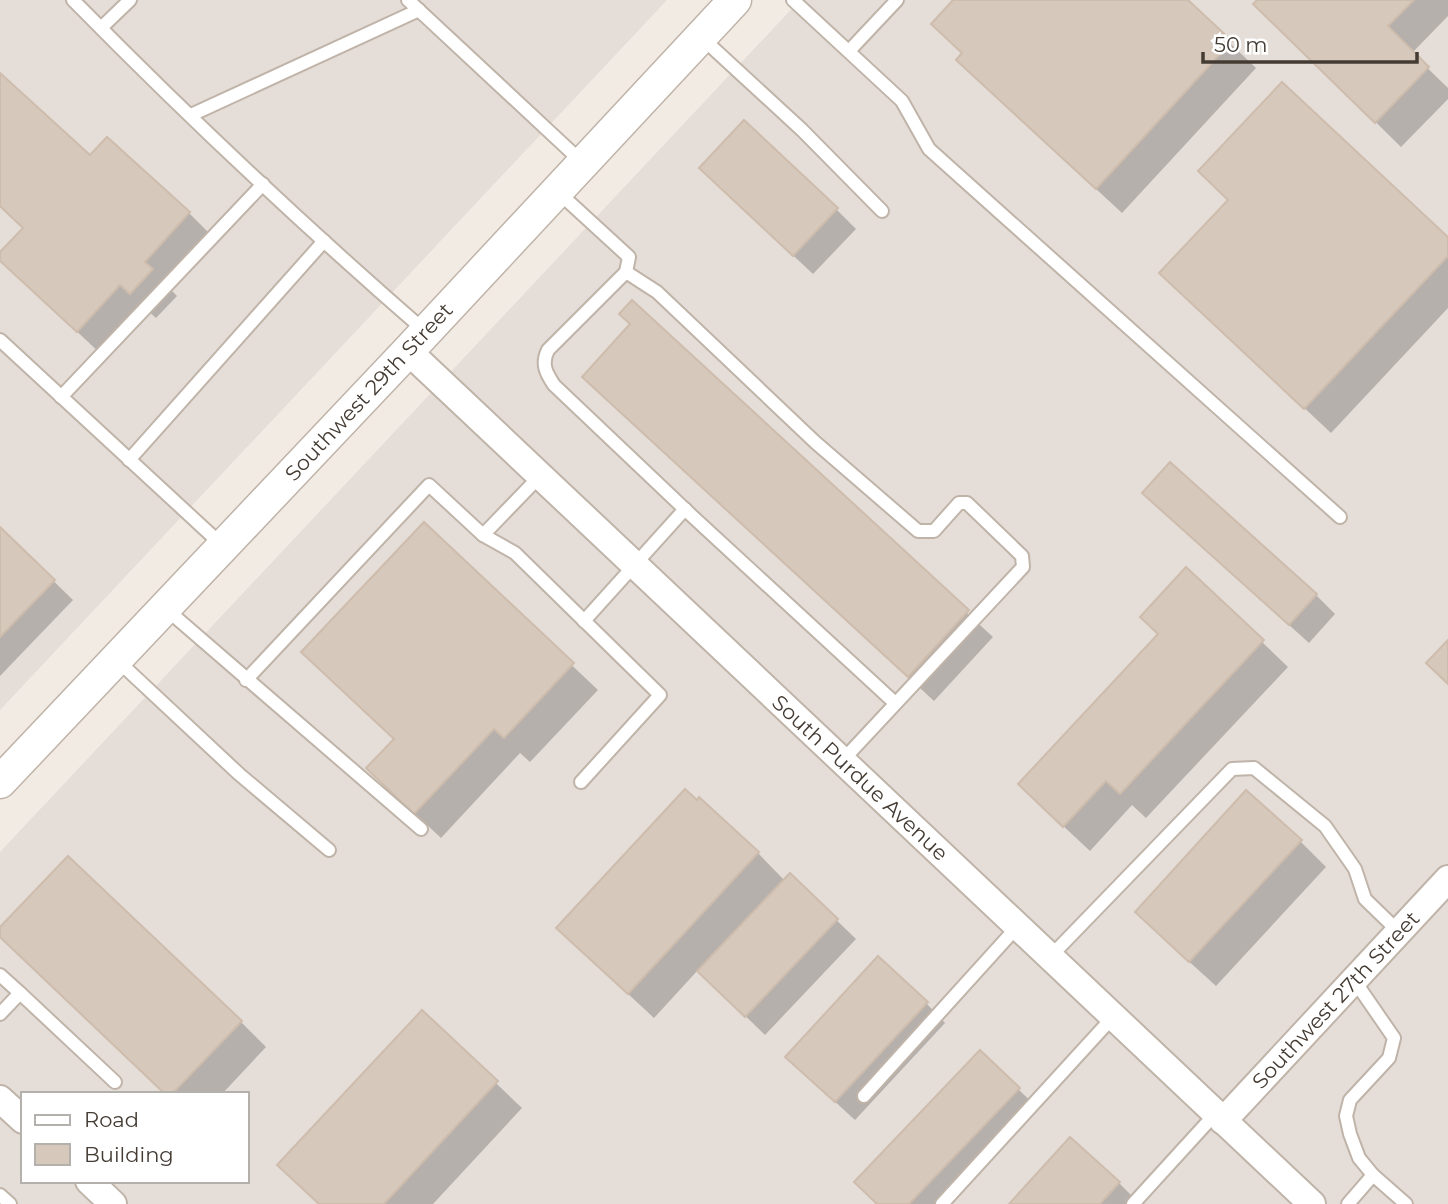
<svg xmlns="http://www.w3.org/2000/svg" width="1448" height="1204" viewBox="0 0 1448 1204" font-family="Montserrat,sans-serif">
	<rect width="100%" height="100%" fill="#f2ebe3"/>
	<g fill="#e4ddd8" fill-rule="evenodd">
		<polygon points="0,0 667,0 0,710"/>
		<path d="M 800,0 L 1448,0 L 1448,1204 L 0,1204 L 0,852 ZM 23,1094 L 247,1094 L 247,1181 L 23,1181 Z"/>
	</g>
	<g fill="#0003">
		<polygon points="956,0 1185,0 1256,68 1122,213 984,85 964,54"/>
		<polygon points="1259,0 1448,0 1448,16 1412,53 1448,88 1448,99 1401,147 1256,4"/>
		<polygon points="0,75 90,158 189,213 214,238 169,288 177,296 156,318 146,309 103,356 0,259 0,255 25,229 0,206"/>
		<polygon points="720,187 836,209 856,229 813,274"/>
		<polygon points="1448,239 1448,308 1331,433 1187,298"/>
		<polygon points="632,303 993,637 934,701 584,377 632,324"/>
		<polygon points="1164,512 1316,595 1335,614 1309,643"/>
		<polygon points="424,525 598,690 530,762 520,753 441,838 394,794"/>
		<polygon points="0,529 73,600 0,676"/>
		<polygon points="1262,642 1288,667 1146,818 1132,805 1090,851 1045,809"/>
		<polygon points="1300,841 1326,867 1216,986 1162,937"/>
		<polygon points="758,853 785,881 790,875 856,939 765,1035 698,970 654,1018 584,953"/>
		<polygon points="0,929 241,1022 266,1047 222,1094 166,1094 0,935"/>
		<polygon points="926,1003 945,1023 855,1120 807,1076"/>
		<polygon points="422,1013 522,1108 433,1204 320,1204"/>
		<polygon points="1018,1089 1038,1108 947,1204 878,1204"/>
		<polygon points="1119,1183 1138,1202 1136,1204 1011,1204"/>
	</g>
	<g fill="#d6c8bb" stroke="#cebcac" stroke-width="2">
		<polygon points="953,0 1188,0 1232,41 1096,189 956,60 962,53 931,24"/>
		<polygon points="1257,0 1414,0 1388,26 1429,67 1375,123 1253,4"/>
		<polygon points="0,73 90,155 107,137 190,212 145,262 153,269 130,294 120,285 77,332 0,261 0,252 23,228 0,206"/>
		<polygon points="1282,82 1448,237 1448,256 1304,409 1159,273 1228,200 1198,171"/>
		<polygon points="744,120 838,208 793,256 699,168"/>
		<polygon points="632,300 969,610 908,677 582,377 630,324 619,314"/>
		<polygon points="1170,462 1317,594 1289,625 1142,493"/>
		<polygon points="424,522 574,663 504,738 494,729 414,814 366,768 394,739 301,652"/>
		<polygon points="0,527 55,580 0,637"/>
		<polygon points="1186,567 1264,640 1120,794 1106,781 1063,827 1018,784 1158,634 1140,617"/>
		<polygon points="1448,640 1448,684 1426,663"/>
		<polygon points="685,789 697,800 699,797 759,852 628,994 556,928"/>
		<polygon points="1246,790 1302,840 1189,962 1135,912"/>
		<polygon points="68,856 242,1021 172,1094 165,1094 0,937 0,927"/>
		<polygon points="790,873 838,919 745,1017 697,971"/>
		<polygon points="878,956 928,1002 835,1102 785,1057"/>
		<polygon points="422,1010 498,1081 384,1204 319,1204 277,1165"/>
		<polygon points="980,1050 1020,1088 909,1204 877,1204 854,1182"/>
		<polygon points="1070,1137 1120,1182 1100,1204 1009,1204"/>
	</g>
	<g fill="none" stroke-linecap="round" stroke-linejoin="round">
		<defs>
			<g id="service">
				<path d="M 73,0 C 186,115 304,226 426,332"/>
				<polyline points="408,0 583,163"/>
				<polyline points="793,0 902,101 929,149 1340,517"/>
				<polyline points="101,28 130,0"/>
				<polyline points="701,37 802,130 882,211"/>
				<polyline points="849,51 897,0"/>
				<polyline points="191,115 419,10"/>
				<path d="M 557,191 L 629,257 L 626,272 L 548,350 C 541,364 546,373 554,385 L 691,515 L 895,703"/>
				<polyline points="626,272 657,292 815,442 918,531 934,531 959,503 967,503 1022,556 1023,567 842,761"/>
				<polyline points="0,340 223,546"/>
				<polyline points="61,397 263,184"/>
				<polyline points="129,460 324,241"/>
				<polyline points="483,535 540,476"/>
				<polyline points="165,608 421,829"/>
				<polyline points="584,621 685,509"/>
				<polyline points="117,660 239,774 329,850"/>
				<polyline points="246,680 429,485 483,535 515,553 660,695 581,782"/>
				<polyline points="1050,957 1232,769 1254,768 1325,826 1355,869 1365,899 1399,932"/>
				<polyline points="0,975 20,993"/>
				<polyline points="1354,980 1394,1038 1389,1058 1350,1100 1346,1116 1350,1134 1359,1158 1373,1175 1406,1204"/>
				<polyline points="0,1014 20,993 115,1082"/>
				<polyline points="864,1096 1017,927"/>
				<polyline points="0,1195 10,1204"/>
				<polyline points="942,1204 1113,1017"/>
				<polyline points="1133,1204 1216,1113"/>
				<polyline points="1348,1204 1373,1175"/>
			</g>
			<g id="minor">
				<polyline points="408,351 1312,1204"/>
				<polyline points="0,1099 23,1120"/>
				<polyline points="1223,1121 1448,879"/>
				<polyline points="89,1181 113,1204"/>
			</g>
			<polyline id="tertiary" points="0,782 408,351 735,0"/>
		</defs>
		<use href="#service" stroke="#c0b4a9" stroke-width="16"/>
		<use href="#minor" stroke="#c0b4a9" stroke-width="30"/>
		<use href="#tertiary" stroke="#c0b4a9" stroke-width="35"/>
		<use href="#service" stroke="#fff" stroke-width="12"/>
		<use href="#minor" stroke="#fff" stroke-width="26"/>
		<use href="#tertiary" stroke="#fff" stroke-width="32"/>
	</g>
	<g text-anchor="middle" stroke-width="5" stroke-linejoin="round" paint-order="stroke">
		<g font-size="21" fill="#443b33" stroke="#fff">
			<text transform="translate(369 392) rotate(-47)" y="7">Southwest 29th Street</text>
			<text transform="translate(860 778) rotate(43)" y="7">South Purdue Avenue</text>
			<text transform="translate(1336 1000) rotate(-47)" y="7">Southwest 27th Street</text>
		</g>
	</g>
	<rect x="21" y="1092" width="228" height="91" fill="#ffffff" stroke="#b4b1ad" stroke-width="2"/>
	<rect x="35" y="1115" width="35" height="10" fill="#ffffff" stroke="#b4b1ad" stroke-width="2"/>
	<text x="84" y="1127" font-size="21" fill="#443b33">Road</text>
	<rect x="35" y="1144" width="35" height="21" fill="#d6c8bb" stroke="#b4b1ad" stroke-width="2"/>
	<text x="84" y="1162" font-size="21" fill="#443b33">Building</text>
	<path d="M1203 52v10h214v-10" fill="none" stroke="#443b33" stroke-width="3.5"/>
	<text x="1214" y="52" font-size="21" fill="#443b33" stroke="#ffffff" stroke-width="5" paint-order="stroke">50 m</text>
</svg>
